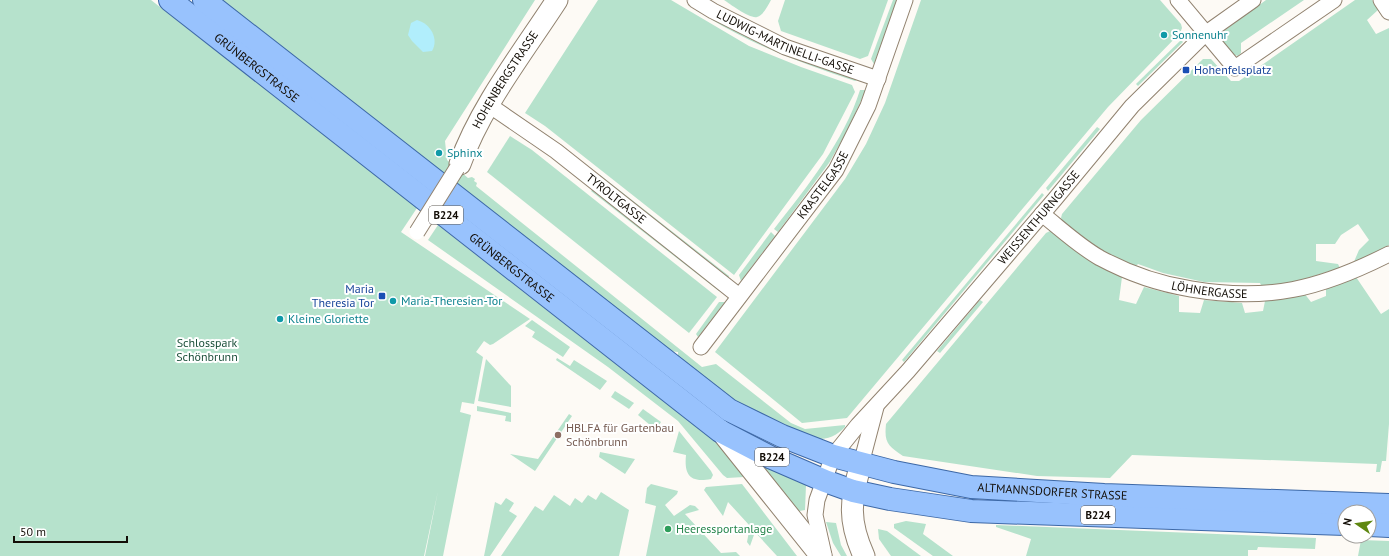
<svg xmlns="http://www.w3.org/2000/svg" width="1389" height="556" viewBox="0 0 1389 556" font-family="'PT Sans',sans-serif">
	<rect width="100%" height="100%" fill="#fdfaf5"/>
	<g fill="#b6e2cc">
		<polygon points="0,0 151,0 417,208 401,232 530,319 493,344 490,345 484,341 476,352 483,357 474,404 462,402 460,412 471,415 443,556 425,556 438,491 424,556 0,556"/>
		<path d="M 220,0 L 535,0 L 445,141 L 447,160 L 468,178 L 472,177 L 475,179 L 474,181 L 477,183 L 476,186 L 702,367 L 716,364 L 791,423 L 805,429 L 845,425 L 845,427 C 836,437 825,440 813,439 L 739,404 L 674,356 L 678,356 L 678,352 L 669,351 Z"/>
		<polygon points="598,0 671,0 749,46 801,67 852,85 855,92 823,154 734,275 545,126 525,113"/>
		<path d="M 724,0 L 771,0 C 768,5 764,15 757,17 C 750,19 730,4 724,0 Z"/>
		<polygon points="785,0 888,0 868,56 860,59 781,31 778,21"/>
		<polygon points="893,0 897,0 874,64 871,59"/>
		<polygon points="921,0 1160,0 1181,24 1182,28 1180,33 1108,107 847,418 802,423 715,352 845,179 866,144 885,103"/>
		<path d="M 1266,0 L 1304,0 L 1241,43 L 1241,53 L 1238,56 C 1230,54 1222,44 1219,37 L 1221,33 Z"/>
		<polygon points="1355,0 1372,0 1378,10 1367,20 1376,34 1389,28 1389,245 1353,264 1359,250 1369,240 1358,224 1341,235 1335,244 1316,244 1316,261 1338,264 1340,268 1288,284 1262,287 1260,283 1204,282 1163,273 1138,264 1136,266 1131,266 1101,250 1063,222 1061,218 1062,214 1141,120 1203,59 1211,59 1231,81 1239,81"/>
		<path d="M 711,15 L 859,79 L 855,81 C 804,64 755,46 709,18 Z"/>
		<polygon points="1181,40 1183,42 1138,86 1136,84"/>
		<path d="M 860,90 L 866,90 L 846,133 L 829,163 L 778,232 L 774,229 C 807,187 844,141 860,90 Z"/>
		<polygon points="1097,127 1100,129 1048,191 1046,188"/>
		<polygon points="510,136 532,150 717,297 689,333 487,172"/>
		<polygon points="600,175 729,276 728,282 598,179"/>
		<polygon points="594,188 723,289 719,291 591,191"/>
		<polygon points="1042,193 1044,195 904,362 902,360"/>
		<polygon points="438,225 704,433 706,432 727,451 778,518 744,477 727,478 723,475 678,421 608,367 428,240"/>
		<path d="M 1050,231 L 1054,232 L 1106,269 L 1122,277 L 1119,300 L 1136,304 L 1144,287 L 1179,296 L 1179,312 L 1200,313 L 1204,300 L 1242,303 L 1245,313 L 1263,311 L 1265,301 L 1304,293 L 1311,302 L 1326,296 L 1326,288 L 1356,277 L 1381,314 L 1389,309 L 1389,424 L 1386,461 L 1382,461 L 1380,472 L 1376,472 L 1377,464 L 1132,455 L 1110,478 L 1037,476 L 903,456 C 888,446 884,443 886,424 L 1046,233 Z"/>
		<polygon points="771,232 775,236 741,281 739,275"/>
		<polygon points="980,300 983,302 940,353 937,351"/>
		<polygon points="719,302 725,302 698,337 696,334"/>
		<polygon points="532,320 570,347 563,357 532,337 535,332 525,326"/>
		<polygon points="557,358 570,366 574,360 607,381 600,390 556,360"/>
		<polygon points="486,359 511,386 511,407 478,401"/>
		<polygon points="615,391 634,403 629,409 611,397"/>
		<polygon points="477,406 511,413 511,422 505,421 506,416 477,411"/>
		<polygon points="643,409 661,422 656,430 638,415"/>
		<polygon points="569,414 572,416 535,471 510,454 538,459"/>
		<path d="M 679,431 L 711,471 L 713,475 L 711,479 C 690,483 684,475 686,455 L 673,452 Z"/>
		<polygon points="600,452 635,459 625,474 599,457"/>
		<polygon points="745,452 806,485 805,510 794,512"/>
		<polygon points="651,484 678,491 677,494 665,505 674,516 690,505 695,506 699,510 685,514 721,553 736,552 740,556 646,556 656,506 645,503 647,488"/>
		<polygon points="742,484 797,556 777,556 755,532 750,546 747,542 750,526 728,502 723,516 704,490 706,487"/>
		<polygon points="601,492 629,510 619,556 501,556 535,506 543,511 554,495 570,506 575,498 582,503 588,495 596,500"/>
		<polygon points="506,498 514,503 509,511 517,516 490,556 484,556 495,502 501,505"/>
		<polygon points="906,521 926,524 923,534 953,556 933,556 894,528 894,524"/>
		<polygon points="826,522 836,523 841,545 847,556 841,556 833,543"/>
		<polygon points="996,525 1316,538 1315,549 1258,547 1257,550 1248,550 1248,556 1026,556 1031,539 996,527"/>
		<polygon points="878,529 887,531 921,556 891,556 879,539"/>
		<polygon points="1361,540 1389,541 1389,556 1358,556"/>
	</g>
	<path fill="#b1eefc" d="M 417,20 C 431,24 439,39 432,51 L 423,52 L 412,41 L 408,35 L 411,23 Z"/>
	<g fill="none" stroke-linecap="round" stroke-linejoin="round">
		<defs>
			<g id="street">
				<path id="s1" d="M 695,0 L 713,11 L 785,47 L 878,79"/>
				<polyline points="1178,0 1235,68 1334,0"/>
				<polyline points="1381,0 1389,12"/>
				<path id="s2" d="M 489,105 L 556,151 L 739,296"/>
				<path id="s3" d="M 1042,214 C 1061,229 1079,246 1100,258 C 1128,273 1159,284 1191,289 C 1268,302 1320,289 1389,254"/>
				<path id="s4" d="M 701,347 L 836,170 L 868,106 L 905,0"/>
				<polyline points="861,464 876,407"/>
				<path id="s5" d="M 824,555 L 815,515 L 817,500 L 833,456 L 858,425 L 908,371 L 1055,199 L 1132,106 L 1205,34 L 1253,0"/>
			</g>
			<g id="secondary">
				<path id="s6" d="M 460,164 C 480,107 524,51 557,0"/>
				<polyline points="721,431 821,556"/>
				<path d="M 861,464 C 850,500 848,521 864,556"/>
			</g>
			<g id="primary">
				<path id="s7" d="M 170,0 L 720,431 L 772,458 L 825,481 L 853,491 L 890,499 L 971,511 L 1345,524"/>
				<path id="s8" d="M 204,0 L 729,410 L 782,436 L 833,456 L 894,472 L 971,487 L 1104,495 L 1389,505"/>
				<polyline points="1369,525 1389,526"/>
			</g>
		</defs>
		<use href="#street" stroke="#91826f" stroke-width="17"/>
		<use href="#secondary" stroke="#91826f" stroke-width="23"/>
		<use href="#primary" stroke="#3d68a6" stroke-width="24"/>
		<use href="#street" stroke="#fff" stroke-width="15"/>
		<use href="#secondary" stroke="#fff" stroke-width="21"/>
		<use href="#primary" stroke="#98c2fd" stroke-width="22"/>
		<defs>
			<polyline id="street-bridge" points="417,232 457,168"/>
		</defs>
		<use href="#street-bridge" stroke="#91826f" stroke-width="17" stroke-linecap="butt"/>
		<use href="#street-bridge" stroke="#fff" stroke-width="15"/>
	</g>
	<g fill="#0f9aa8" stroke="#fff" stroke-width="1.5">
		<circle cx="1164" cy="35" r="4"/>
		<circle cx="439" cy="153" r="4"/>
		<circle cx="393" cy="301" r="4"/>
		<circle cx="280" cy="319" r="4"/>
	</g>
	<g fill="#1a4fb4" stroke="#fff" stroke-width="1.5">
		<rect x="1182" y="66" width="8" height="8" rx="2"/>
		<rect x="378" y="292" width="8" height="8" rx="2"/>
	</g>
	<circle fill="#8d6e63" stroke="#fff" stroke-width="1.5" cx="558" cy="435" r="4"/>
	<circle fill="#2e9e5b" stroke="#fff" stroke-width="1.5" cx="668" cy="529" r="4"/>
	<g text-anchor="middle" stroke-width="4" stroke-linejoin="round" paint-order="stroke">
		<g fill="#fff" stroke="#5a5651" stroke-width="1">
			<rect x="429" y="206" width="34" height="18" rx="3"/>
			<rect x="755" y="448" width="34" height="18" rx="3"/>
			<rect x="1081" y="506" width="34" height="18" rx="3"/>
		</g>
		<g font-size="11" font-weight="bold" fill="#130e07">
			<text x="446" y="219">B224</text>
			<text x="772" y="461">B224</text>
			<text x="1098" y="519">B224</text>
		</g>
		<g font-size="12" fill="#0d838f" stroke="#fff" text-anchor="start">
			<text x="1172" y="39">Sonnenuhr</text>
			<text x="447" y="157">Sphinx</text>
			<text x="401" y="305">Maria-Theresien-Tor</text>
			<text x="288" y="323">Kleine Gloriette</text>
		</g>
		<g font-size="12" fill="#130e07" stroke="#fff">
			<text dy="4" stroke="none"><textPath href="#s1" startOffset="100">LUDWIG-MARTINELLI-GASSE</textPath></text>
			<text dy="4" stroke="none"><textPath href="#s7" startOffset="110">GRÜNBERGSTRASSE</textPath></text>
			<text dy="4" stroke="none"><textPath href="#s6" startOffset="96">HOHENBERGSTRASSE</textPath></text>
			<text dy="4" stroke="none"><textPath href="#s4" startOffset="203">KRASTELGASSE</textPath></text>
			<text dy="4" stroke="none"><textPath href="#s2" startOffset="158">TYROLTGASSE</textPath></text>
			<text dy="4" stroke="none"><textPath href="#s5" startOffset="418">WEISSENTHURNGASSE</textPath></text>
			<text dy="4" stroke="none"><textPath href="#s7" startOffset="434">GRÜNBERGSTRASSE</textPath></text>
			<text dy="4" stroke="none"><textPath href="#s3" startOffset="188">LÖHNERGASSE</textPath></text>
			<text dy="4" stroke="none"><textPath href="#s8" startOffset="1003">ALTMANNSDORFER STRASSE</textPath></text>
		</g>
		<g font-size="12" fill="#164399" stroke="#fff" text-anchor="start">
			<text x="1194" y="74">Hohenfelsplatz</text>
			<text x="374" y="293" text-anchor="end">Maria<tspan x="374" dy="14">Theresia Tor</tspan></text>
		</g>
		<g font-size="12" fill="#1d503b" stroke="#fff">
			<text x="207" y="347">Schlosspark<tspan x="207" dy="14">Schönbrunn</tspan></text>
		</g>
		<g font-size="12" fill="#785e54" stroke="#fff" text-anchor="start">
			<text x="566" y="432">HBLFA für Gartenbau<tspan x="566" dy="14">Schönbrunn</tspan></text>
		</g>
		<g font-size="12" fill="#27864d" stroke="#fff" text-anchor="start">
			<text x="676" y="533">Heeressportanlage</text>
		</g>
	</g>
	<g transform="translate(1357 524) rotate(283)"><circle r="19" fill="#ffffff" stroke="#a19f9c"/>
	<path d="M0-3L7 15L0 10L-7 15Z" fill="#5f8711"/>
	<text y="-6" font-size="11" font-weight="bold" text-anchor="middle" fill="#130e07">N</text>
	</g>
	<path d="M14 536v6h113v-6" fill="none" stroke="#130e07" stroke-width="2"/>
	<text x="20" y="536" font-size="12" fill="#130e07" stroke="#ffffff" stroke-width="3" paint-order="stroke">50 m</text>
</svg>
